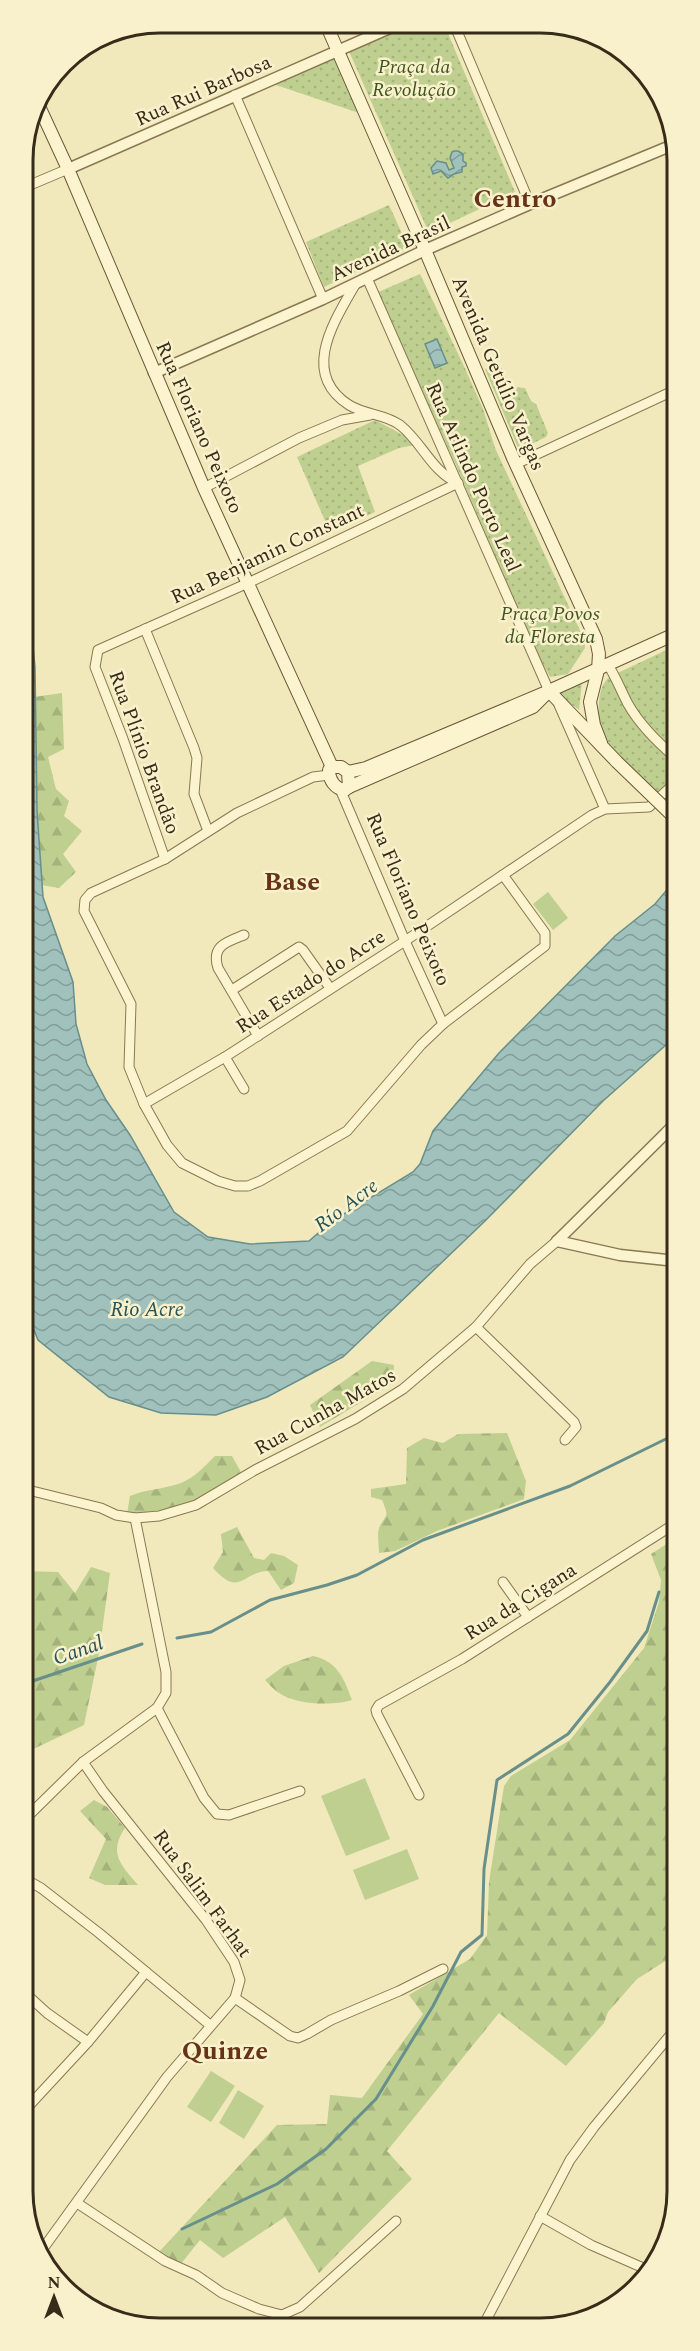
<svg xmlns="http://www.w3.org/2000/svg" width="700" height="2351" viewBox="0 0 700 2351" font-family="Spectral,serif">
	<defs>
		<pattern id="green-dots" width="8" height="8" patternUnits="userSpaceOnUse" patternTransform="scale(1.5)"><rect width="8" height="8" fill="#becf8f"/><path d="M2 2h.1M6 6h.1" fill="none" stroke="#a4b27b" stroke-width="1.8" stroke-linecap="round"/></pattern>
		<pattern id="forest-firs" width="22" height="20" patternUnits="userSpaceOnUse" patternTransform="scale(1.5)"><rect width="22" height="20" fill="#becf8f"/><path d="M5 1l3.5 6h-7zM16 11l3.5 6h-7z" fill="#a4b27b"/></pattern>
		<pattern id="water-waves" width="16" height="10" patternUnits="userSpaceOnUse" patternTransform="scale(1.5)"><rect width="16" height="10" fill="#a0c1bc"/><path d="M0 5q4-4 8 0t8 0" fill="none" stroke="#839d98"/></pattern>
	</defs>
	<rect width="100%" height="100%" fill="#f1e9bb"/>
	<g fill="url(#green-dots)">
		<polygon points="406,24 444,24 515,192 429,233 348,49"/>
		<polygon points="334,55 365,115 267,82"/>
		<polygon points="389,205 408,247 324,287 306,242"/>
		<polygon points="420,274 463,364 483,409 495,448 583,637 585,648 568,674 550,677 536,651 456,465 376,293"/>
		<polygon points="499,364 511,387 525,388 531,401 536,404 548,433 546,437 519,450 485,369"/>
		<polygon points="375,420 405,436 415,445 399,448 358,466 375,512 330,532 297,457"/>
		<path d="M 675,646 L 676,786 L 657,795 C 631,768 594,744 599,702 C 600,692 602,684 609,677 Z"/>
		<polygon points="582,681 579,710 557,693"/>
	</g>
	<g fill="url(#forest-firs)">
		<path d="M 62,693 L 64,749 L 48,757 L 56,789 L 69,801 L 64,816 L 82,831 L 63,854 L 76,872 L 59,888 L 29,883 C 21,822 22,760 27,698 Z"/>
		<polygon points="372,1361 394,1365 393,1383 320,1427 310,1405"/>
		<path d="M 507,1433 L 526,1481 L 524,1499 L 437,1531 L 395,1551 L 379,1553 C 379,1546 377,1534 379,1528 C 386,1513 390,1519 382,1500 L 371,1497 L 371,1489 L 406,1484 L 407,1448 L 424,1438 L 443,1443 L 458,1434 Z"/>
		<path d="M 215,1456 L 232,1456 L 242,1474 L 212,1492 L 180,1508 L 127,1514 L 130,1496 C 146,1489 165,1489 181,1483 C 194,1478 205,1466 215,1456 Z"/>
		<path d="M 237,1527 L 254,1558 L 264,1560 L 271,1553 L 284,1556 L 298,1565 L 294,1583 L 281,1590 L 268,1571 C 242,1572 240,1598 213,1568 L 223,1552 L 221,1534 Z"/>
		<polygon points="676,1538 677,1958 667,1960 637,1979 608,2012 604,2023 566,2066 499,2013 387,2151 412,2179 319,2273 285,2217 223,2258 200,2240 180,2265 158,2253 277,2125 327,2124 330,2095 362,2098 423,2014 409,1995 470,1959 487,1935 489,1882 504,1786 511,1776 570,1740 644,1648 659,1602 661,1580 651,1554"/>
		<polygon points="91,1567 110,1573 99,1653 84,1725 25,1753 24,1618 26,1617 24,1611 24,1571 58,1572 75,1593"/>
		<path d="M 313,1656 C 337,1661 344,1678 352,1700 C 333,1706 296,1705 279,1693 C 274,1690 269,1684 265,1680 L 284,1666 Z"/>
		<path d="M 94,1800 L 107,1807 L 125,1828 C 108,1853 121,1865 138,1885 L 105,1885 L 89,1878 L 106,1839 L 80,1811 Z"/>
	</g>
	<g fill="#becf8f">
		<polygon points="548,892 568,918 553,930 533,904"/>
		<polygon points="365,1778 390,1839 346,1856 321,1796"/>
		<polygon points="407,1849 419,1879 365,1900 353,1870"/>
		<polygon points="211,2071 235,2086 211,2122 187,2107"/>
		<polygon points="238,2090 264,2106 244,2139 219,2123"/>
	</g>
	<g fill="url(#water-waves)" stroke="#678f8b" stroke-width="1.5">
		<polygon points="454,151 458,151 463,154 463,161 466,163 466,166 462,167 462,172 454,174 448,178 441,171 433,174 431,168 437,161 446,163 449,170 454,168 450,158 452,152"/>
		<polygon points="437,339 447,363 435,368 425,344"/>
		<polygon points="23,593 31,627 35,667 37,811 43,897 73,982 76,1024 87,1064 106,1100 130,1135 174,1212 208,1237 250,1244 309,1241 332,1221 413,1172 420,1164 433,1131 499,1053 615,936 655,904 676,879 676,1036 603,1101 485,1221 343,1357 267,1397 216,1415 161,1413 109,1397 38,1340 24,1305"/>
	</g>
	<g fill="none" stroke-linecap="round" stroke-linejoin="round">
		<g stroke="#678f8b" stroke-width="3">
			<polyline points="177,1638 211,1632 270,1600 327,1585 357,1575 423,1540 570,1486 676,1434"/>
			<polyline points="24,1684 142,1644"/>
			<polyline points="182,2229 277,2184 326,2149 376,2099 433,2006 461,1952 482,1935 484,1869 497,1780 568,1734 610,1682 647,1631 659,1592"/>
		</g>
		<defs>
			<g id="minor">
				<polyline points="454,24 530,204"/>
				<polyline points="235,95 323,299"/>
				<polyline points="23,188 68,169"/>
				<polyline points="367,278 549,691"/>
				<path d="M 356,283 C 335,320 299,373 349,405 C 365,415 385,414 400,425 C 422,442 431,471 458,483"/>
				<polyline points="516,464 675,390"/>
				<polyline points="204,488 299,438 342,420 370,415"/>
				<polyline points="145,629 194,748 197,758 194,794 208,831"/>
				<path d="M 608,665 C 616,677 621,691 628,704 C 640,725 657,742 676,758"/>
				<polyline points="559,705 605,809"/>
				<polyline points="329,775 313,777 237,813 165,859 91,893 85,900 84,911 131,1004 129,1067 144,1104 167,1145 182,1163 218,1181 235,1186 248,1186 260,1181 347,1131 421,1045 443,1024 545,946 545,933 503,875"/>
				<polyline points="340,789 405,941 443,1024"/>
				<polyline points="165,859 123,739 95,667 98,650 248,583 458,483"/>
				<path d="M 244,935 C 226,942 211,946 218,968 L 258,1036"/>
				<polyline points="232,990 299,947 303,950 330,988"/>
				<polyline points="225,1057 244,1089"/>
				<polyline points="144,1104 225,1057 405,941 592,815 605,809 649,807 676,782"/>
				<polyline points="667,1131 676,1141"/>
				<polyline points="476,1327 574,1422 576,1427 565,1440"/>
				<polyline points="24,1489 101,1508 116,1515 135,1518 159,1516 196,1505 255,1470 355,1419 403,1389 476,1327 530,1264 557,1241"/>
				<polyline points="503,1582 528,1617"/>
				<polyline points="157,1708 204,1798 217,1814 229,1815 300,1791"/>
				<polyline points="419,1795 377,1714 376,1710 379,1705 462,1659 676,1523"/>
				<polyline points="25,1819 83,1762 157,1708 166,1693 166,1672 135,1518"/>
				<polyline points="25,1879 41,1888 99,1933 210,2025"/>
				<polyline points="25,1993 47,2013 88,2042"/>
				<polyline points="235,1998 290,2036 298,2038 307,2034 331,2020 399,1991 443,1969"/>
				<polyline points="25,2110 88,2042 146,1972"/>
				<polyline points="77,2203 165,2261 196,2275 222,2293 259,2309 282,2315 300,2307 396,2221"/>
				<polyline points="540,2216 591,2245 648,2270"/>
				<polyline points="42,2250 167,2077 235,1998 240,1980 234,1962 206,1920 103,1791 83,1762"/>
				<polyline points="483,2326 570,2160 594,2127 677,2027"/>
			</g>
			<g id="tertiary">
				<polyline points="68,169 399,24"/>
				<polyline points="154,373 323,299 425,250 530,204 675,144"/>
				<polyline points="557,1241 676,1123"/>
				<polyline points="557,1241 620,1255 676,1261"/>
			</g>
			<g id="secondary">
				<polyline points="326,24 425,250 513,458 596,639 599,654 598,670 590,702 594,725 601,743"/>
				<polyline points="37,102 68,169 204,488 332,767"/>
				<polyline points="549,691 617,762"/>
				<path d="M 332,767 L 341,767 L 348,772 L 349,787 L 345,790 C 335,789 329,780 329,770 Z"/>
				<polyline points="348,772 366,768 549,691 675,634"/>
				<polyline points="349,787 533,707 545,695"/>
			</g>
		</defs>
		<use href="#minor" stroke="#897854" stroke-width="11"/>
		<use href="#tertiary" stroke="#897854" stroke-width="13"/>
		<use href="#secondary" stroke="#6b5837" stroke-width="14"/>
		<use href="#minor" stroke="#fbf4ce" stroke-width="9"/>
		<use href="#tertiary" stroke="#fbf4ce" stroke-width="10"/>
		<use href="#secondary" stroke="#fbf4ce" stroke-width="12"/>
		<defs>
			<polyline id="secondary-bridge" points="617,762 676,819"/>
		</defs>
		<use href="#secondary-bridge" stroke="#6b5837" stroke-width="14" stroke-linecap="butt"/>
		<use href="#secondary-bridge" stroke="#fbf4ce" stroke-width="12"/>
	</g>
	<g text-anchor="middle" stroke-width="5" stroke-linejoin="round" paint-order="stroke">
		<g font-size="20" font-style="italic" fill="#40551f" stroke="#f8f1cb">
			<text x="414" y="73">Praça da<tspan x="414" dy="23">Revolução</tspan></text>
			<text x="550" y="620">Praça Povos<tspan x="550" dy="23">da Floresta</tspan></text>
		</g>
		<g font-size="20" fill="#372c1a" stroke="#f8f1cb">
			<text transform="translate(203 90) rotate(-24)" y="7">Rua Rui Barbosa</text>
			<text transform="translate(390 248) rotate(-25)" y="7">Avenida Brasil</text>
			<text transform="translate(499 373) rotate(67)" y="7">Avenida Getúlio Vargas</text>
			<text transform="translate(200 427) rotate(66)" y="7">Rua Floriano Peixoto</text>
			<text transform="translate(474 477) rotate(66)" y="7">Rua Arlindo Porto Leal</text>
			<text transform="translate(267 553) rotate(-25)" y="7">Rua Benjamin Constant</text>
			<text transform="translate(145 752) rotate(70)" y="7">Rua Plínio Brandão</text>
			<text transform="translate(409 899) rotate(67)" y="7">Rua Floriano Peixoto</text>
			<text transform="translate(310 981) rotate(-33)" y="7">Rua Estado do Acre</text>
			<text transform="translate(325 1411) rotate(-29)" y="7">Rua Cunha Matos</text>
			<text transform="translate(520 1601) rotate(-32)" y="7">Rua da Cigana</text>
			<text transform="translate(203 1893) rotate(54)" y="7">Rua Salim Farhat</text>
		</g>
		<g font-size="21" font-style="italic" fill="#285458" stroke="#f8f1cb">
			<text transform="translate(346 1205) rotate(-37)" y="7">Río Acre</text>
			<text x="147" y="1316">Rio Acre</text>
			<text transform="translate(78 1650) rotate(-19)" y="7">Canal</text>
		</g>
		<g font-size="26" font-weight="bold" fill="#673316" stroke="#f8f1cb">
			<text x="515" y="207">Centro</text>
			<text x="292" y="890">Base</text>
			<text x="225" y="2059">Quinze</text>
		</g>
	</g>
	<path d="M0 0H700V2351H0ZM160 33H540A127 127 0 0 1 667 160V2191A127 127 0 0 1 540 2318H160A127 127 0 0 1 33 2191V160A127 127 0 0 1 160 33Z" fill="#f8f1cb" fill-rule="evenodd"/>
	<path fill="none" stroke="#372c1a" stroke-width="3" d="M160 33H540A127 127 0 0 1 667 160V2191A127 127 0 0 1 540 2318H160A127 127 0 0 1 33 2191V160A127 127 0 0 1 160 33Z"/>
	<g transform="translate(54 2297)" stroke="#f8f1cb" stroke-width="4.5" paint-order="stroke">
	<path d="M0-4.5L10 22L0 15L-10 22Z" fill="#372c1a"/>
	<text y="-9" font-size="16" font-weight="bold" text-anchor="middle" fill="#372c1a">N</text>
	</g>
</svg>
